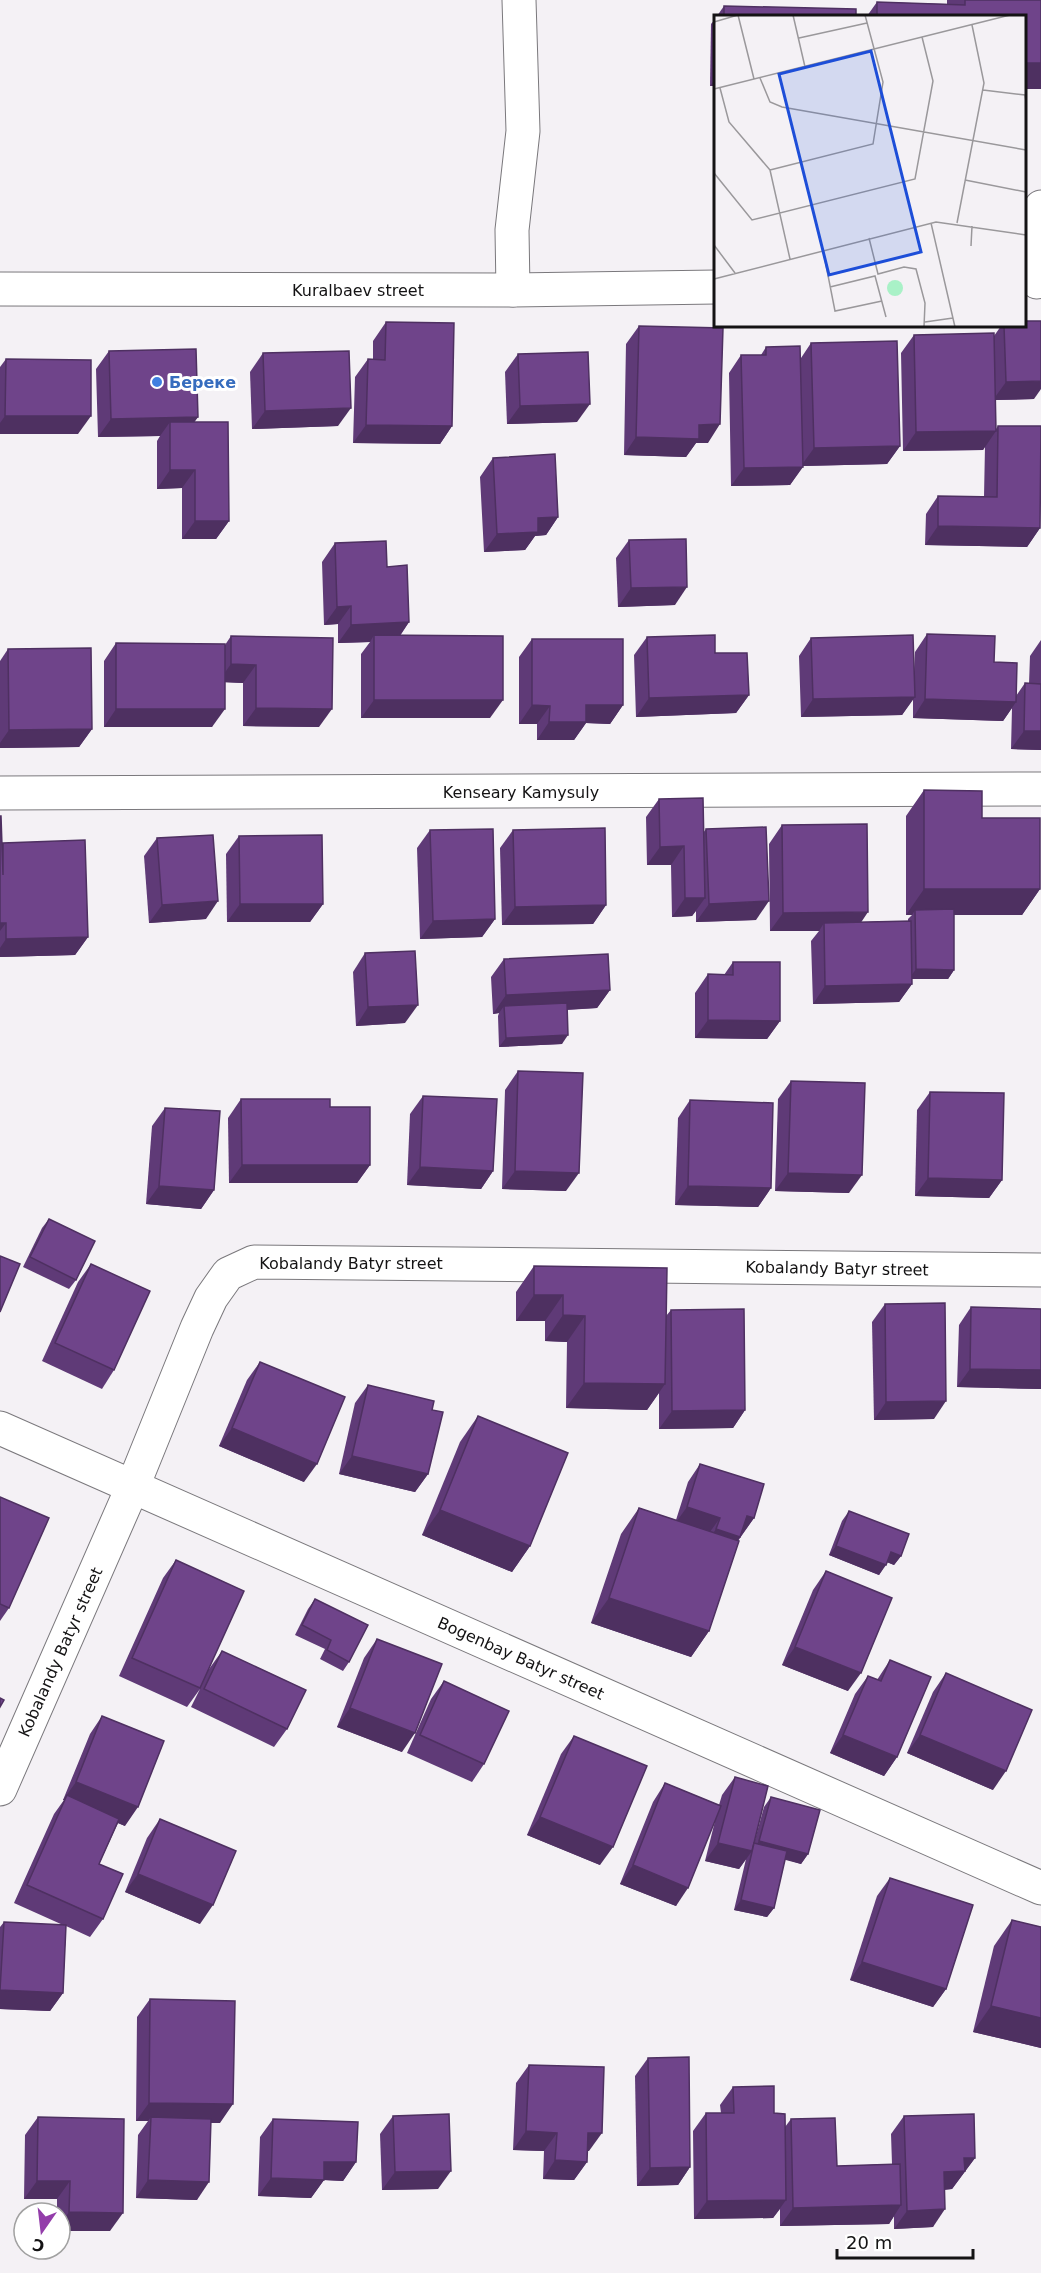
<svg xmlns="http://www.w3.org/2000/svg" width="1041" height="2273" viewBox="0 0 1041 2273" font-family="'DejaVu Sans',sans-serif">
	<rect width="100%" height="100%" fill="#f4f1f5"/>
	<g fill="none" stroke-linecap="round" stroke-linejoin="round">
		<defs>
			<g id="minor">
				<polyline points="1037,282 1041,207"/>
				<polyline points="0,289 513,290 716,287"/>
				<polyline points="513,290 512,230 523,131 519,0"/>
				<polyline points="0,793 1041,789"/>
				<polyline points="0,1428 1041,1888"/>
				<polyline points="0,1789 133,1486 197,1328 211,1298 228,1274 254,1262 1041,1270"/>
			</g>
		</defs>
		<use href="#minor" stroke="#7a787c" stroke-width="35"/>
		<use href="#minor" stroke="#fff" stroke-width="33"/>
	</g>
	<g fill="#5f3a77">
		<polygon points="947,0 1041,0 1024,16 867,16 877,2 947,4"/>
		<polygon points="724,6 856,16 717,16"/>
		<polygon points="716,18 716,86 710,86 711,24"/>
		<polygon points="386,322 452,426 440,444 353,443 355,377 368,359 373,359 373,341"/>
		<polygon points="639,326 708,443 696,443 686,457 624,455 626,344"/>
		<polygon points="1001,326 1024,326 1034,399 995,400 996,429 998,426 1040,528 1027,547 925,545 926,514 938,496 984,497 985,446 983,450 903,451 901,353 914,335 994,336"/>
		<polygon points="811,343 900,446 887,464 803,466 790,485 731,486 729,373 741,355 761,355 766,347 801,358"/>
		<polygon points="109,351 198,417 194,422 229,521 216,539 182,539 182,488 157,489 157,441 160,436 98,437 96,369"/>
		<polygon points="263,353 338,426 252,429 250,372"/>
		<polygon points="518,354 577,422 507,424 505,372"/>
		<polygon points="6,359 78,434 0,434 0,367"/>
		<polygon points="493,458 558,517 546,535 535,536 525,550 484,552 480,477"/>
		<polygon points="629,540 675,605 618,607 616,558"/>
		<polygon points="335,543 387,567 409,622 400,636 490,718 361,718 361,654 370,642 338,643 338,624 324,625 322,562"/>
		<polygon points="927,634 994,662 1016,696 1025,683 1029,684 1030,656 1041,640 1041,750 1011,749 1012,708 1003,721 913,718 913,699 902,715 801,717 799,656 811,638 914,673 915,652"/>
		<polygon points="231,636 319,727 243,726 243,683 225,682 212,727 104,727 104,661 116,643 225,645"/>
		<polygon points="647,637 715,653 749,695 736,713 636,717 634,655"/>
		<polygon points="532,639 623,705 610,724 586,723 574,740 537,740 537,724 519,724 519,657"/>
		<polygon points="8,649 92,729 79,747 0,748 0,661"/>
		<polygon points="924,790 982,818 1040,889 1022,915 954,915 954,970 948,979 912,979 912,984 899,1002 813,1004 811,941 819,931 770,931 769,844 782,825 861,922 908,921 908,919 912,915 906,915 906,816"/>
		<polygon points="659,799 703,833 706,829 756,920 696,922 696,911 692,916 672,917 671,865 647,865 646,817"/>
		<polygon points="0,816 2,845 3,843 88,937 75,955 0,957"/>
		<polygon points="430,830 495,919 482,937 420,939 417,848"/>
		<polygon points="513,830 606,905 593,924 502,925 500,848"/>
		<polygon points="239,836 323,904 310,922 227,922 226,854"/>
		<polygon points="157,838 206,919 149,923 144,856"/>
		<polygon points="365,953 405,1023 356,1026 353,972"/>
		<polygon points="504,959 610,990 597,1008 567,1010 562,1044 499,1047 498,1016 499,1013 493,1014 491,977"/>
		<polygon points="733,962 780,1021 767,1039 695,1038 695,993 708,974 724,975"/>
		<polygon points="518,1071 566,1191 502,1189 505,1090"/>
		<polygon points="791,1081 849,1193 775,1191 778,1099"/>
		<polygon points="930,1092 1002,1180 989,1198 915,1196 917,1110"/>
		<polygon points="423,1096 493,1171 481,1189 407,1185 410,1114"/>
		<polygon points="241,1099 330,1107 370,1165 357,1183 229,1183 228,1118"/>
		<polygon points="690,1100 771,1188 758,1207 675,1205 678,1118"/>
		<polygon points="165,1108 214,1190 201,1209 146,1204 152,1126"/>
		<polygon points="49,1219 76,1280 69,1289 23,1267 42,1228"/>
		<polygon points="91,1264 114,1370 102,1389 42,1361 78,1282"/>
		<polygon points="534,1266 666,1316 671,1310 745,1410 733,1428 659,1429 659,1393 647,1410 566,1408 567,1342 545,1341 545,1321 516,1321 516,1292"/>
		<polygon points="885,1304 934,1419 874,1420 872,1322"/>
		<polygon points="971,1307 1041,1309 1041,1389 957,1387 959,1325"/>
		<polygon points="260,1362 304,1482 219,1446 247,1380"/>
		<polygon points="368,1385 432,1410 428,1474 415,1492 339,1474 355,1403"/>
		<polygon points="478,1416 530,1546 512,1572 422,1535 460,1442"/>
		<polygon points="700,1464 754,1518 738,1541 709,1631 691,1657 591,1623 621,1534 639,1508 676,1520 688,1482"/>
		<polygon points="0,1497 9,1608 0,1621"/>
		<polygon points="849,1511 901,1556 894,1565 887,1562 879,1575 829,1555 842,1521"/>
		<polygon points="176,1560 209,1669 222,1651 287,1729 274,1747 191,1707 200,1689 187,1707 119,1676 163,1578"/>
		<polygon points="826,1571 848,1691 782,1665 813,1590"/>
		<polygon points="315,1599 349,1662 343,1671 320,1659 325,1649 295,1635 308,1609"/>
		<polygon points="377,1639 402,1752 337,1727 364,1658"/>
		<polygon points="890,1660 897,1757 884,1776 830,1753 855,1694 868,1676 877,1680"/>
		<polygon points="946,1673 993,1790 907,1753 933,1692"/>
		<polygon points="444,1681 484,1764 472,1782 407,1753 431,1699"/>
		<polygon points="102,1716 125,1826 118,1823 99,1864 103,1919 90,1937 66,1926 63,1993 50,2011 0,2009 0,1927 4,1922 63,1925 14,1903 54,1814 64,1800 63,1800 90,1734"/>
		<polygon points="574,1736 600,1865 527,1835 561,1754"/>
		<polygon points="735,1777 754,1843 764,1807 771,1797 808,1854 801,1864 785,1859 774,1908 767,1917 734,1910 746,1859 739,1869 705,1861 716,1817 676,1906 620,1884 653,1802 665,1783 719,1805 722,1795"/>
		<polygon points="160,1819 200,1924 125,1892 147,1838"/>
		<polygon points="890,1878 946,1989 933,2007 850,1980 877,1896"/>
		<polygon points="1012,1920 1041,1927 1041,2048 973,2032 994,1946"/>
		<polygon points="150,1999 220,2123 211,2123 197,2200 136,2198 138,2135 148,2121 136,2121 137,2017"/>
		<polygon points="648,2058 690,2167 678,2185 637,2186 635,2076"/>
		<polygon points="529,2065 589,2151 587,2151 587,2162 574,2180 543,2179 544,2151 513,2150 516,2083"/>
		<polygon points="733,2087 774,2113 785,2127 791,2119 837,2166 892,2164 891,2134 904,2116 975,2158 952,2189 945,2190 933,2227 894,2229 894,2216 889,2224 780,2226 780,2209 773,2218 694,2219 693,2131 706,2113 721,2113 720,2105"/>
		<polygon points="393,2116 438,2189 382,2190 380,2134"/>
		<polygon points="38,2117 110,2231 60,2231 60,2213 57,2213 57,2199 24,2199 25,2135"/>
		<polygon points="273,2119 356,2162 343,2181 324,2180 311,2198 258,2196 260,2137"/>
	</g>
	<g fill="#4e3061">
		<rect x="1024" y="63" width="17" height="26"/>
		<polygon points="716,78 716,86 710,86"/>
		<polygon points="1041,381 1041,389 1034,399 993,400 1006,382"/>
		<polygon points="590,404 577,422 507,424 520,406"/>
		<polygon points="351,408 338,426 252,429 265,411"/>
		<polygon points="5,416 91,416 78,434 0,434 0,423"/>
		<polygon points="198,417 185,435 170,422 160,436 98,437 111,419"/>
		<polygon points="720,424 708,443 696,443 686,457 624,455 636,437 699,425"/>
		<polygon points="366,425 452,426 440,444 353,443"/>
		<polygon points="996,431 983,450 903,451 916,432"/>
		<polygon points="900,446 887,464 801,466 814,448"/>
		<polygon points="803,467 790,485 731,486 744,468"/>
		<polygon points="170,470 195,470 182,488 157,489"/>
		<polygon points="558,517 546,535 535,536 525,550 484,552 497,534 538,518"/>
		<polygon points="195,521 229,521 216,539 182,539"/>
		<polygon points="938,526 1040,528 1027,547 925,545"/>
		<polygon points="687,587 675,605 618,607 631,588"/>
		<polygon points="351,606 338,624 324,625 337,607"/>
		<polygon points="409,622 396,641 374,635 370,642 338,643 351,625"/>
		<polygon points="231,664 256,665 243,683 218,682"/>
		<polygon points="749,695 736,713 636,717 649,698"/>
		<polygon points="915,697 902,715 801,717 813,699"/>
		<polygon points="925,699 1016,702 1003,721 913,718"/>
		<polygon points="374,700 503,700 490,718 361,718"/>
		<polygon points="532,705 550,706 537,724 519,724"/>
		<polygon points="586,705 623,705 610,724 586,723 574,740 537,740 549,722"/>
		<polygon points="256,708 332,709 319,727 243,726"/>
		<polygon points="116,709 225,709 212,727 104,727"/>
		<polygon points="92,729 79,747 0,748 0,743 9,730"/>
		<polygon points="1024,731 1041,731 1041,750 1011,749"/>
		<polygon points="684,846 671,865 647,865 660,847"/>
		<polygon points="924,889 1040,889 1022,915 915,915 915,910 912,915 906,915"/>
		<polygon points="685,898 705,898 692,916 672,917"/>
		<polygon points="218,901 206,919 149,923 162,905"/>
		<polygon points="769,901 756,920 696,922 709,904"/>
		<polygon points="240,904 323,904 310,922 227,922"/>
		<polygon points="606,905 593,924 502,925 515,907"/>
		<polygon points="868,912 856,930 824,923 819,931 770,931 783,913"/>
		<polygon points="495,919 482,937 420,939 433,921"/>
		<polygon points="0,923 6,923 0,931"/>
		<polygon points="88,937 75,955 0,957 0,948 6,939"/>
		<polygon points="916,969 954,970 948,979 909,979"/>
		<polygon points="912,984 899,1002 813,1004 825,986"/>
		<polygon points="610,990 597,1008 505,1013 504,1006 499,1013 493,1014 506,995"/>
		<polygon points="418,1005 405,1023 356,1026 368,1007"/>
		<polygon points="708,1020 780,1021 767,1039 695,1038"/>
		<polygon points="568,1035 562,1044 499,1047 506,1038"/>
		<polygon points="242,1165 370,1165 357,1183 229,1183"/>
		<polygon points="420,1167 493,1171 481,1189 407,1185"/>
		<polygon points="515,1171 579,1173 566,1191 502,1189"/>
		<polygon points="788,1173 862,1175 849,1193 775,1191"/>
		<polygon points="928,1178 1002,1180 989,1198 915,1196"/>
		<polygon points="159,1186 214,1190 201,1209 146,1204"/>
		<polygon points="688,1186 771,1188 758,1207 675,1205"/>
		<polygon points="534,1295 563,1295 545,1321 516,1321"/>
		<polygon points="563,1315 585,1316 567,1342 545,1341"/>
		<polygon points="970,1369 1041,1370 1041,1389 957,1387"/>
		<polygon points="584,1383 665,1384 647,1410 566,1408"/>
		<polygon points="946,1401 934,1419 874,1420 886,1402"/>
		<polygon points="745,1410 733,1428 659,1429 672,1411"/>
		<polygon points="232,1428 317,1464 304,1482 219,1446"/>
		<polygon points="352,1456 428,1474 415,1492 339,1474"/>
		<polygon points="687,1507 720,1518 707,1536 674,1525"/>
		<polygon points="440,1510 530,1546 512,1572 422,1535"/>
		<polygon points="747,1516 754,1518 741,1536"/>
		<polygon points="716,1529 740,1537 728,1555 703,1547"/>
		<polygon points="836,1546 886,1565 879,1575 829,1555"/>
		<polygon points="891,1552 901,1556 894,1565 884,1561"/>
		<polygon points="609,1598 709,1631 691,1657 591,1623"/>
		<polygon points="795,1647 861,1673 848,1691 782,1665"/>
		<polygon points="350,1708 415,1733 402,1752 337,1727"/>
		<polygon points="843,1735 897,1757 884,1776 830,1753"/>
		<polygon points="920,1735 1006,1771 993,1790 907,1753"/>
		<polygon points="76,1782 138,1807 125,1826 65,1801 67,1795 64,1800 63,1800"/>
		<polygon points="540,1817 613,1847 600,1865 527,1835"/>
		<polygon points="759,1841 808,1854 801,1864 752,1851"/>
		<polygon points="718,1843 752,1851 739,1869 705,1861"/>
		<polygon points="633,1865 688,1888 676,1906 620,1884"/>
		<polygon points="138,1874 213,1905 200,1924 125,1892"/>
		<polygon points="741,1900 774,1908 767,1917 734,1910"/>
		<polygon points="862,1962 946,1989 933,2007 850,1980"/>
		<polygon points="0,1990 63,1993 50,2011 0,2009"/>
		<polygon points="991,2006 1041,2018 1041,2048 973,2032"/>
		<polygon points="149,2103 233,2104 220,2123 151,2121 151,2117 148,2121 136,2121"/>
		<polygon points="526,2131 557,2133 544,2151 513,2150"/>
		<polygon points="588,2133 602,2133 589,2151 575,2151"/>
		<polygon points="964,2158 975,2158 952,2189 931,2190 944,2172"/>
		<polygon points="555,2160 587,2162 574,2180 543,2179"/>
		<polygon points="324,2162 356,2162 343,2181 324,2180 311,2198 258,2196 271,2178"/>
		<polygon points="690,2167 678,2185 637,2186 650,2168"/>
		<polygon points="451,2171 438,2189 382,2190 395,2172"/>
		<polygon points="148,2180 209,2182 197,2200 136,2198"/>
		<polygon points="37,2181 70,2181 57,2199 24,2199"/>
		<polygon points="786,2200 773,2218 694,2219 707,2201"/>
		<polygon points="901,2205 889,2224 780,2226 793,2208"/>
		<polygon points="945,2209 933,2227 894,2229 907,2211"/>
		<polygon points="69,2212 123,2213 110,2231 60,2231 60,2225"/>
	</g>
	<g fill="#6f448a" stroke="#4e3061" stroke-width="1.5">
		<polygon points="965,0 1041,0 1041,63 1024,63 1024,16 877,16 877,2 965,5"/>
		<polygon points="724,6 856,9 856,16 724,16"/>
		<polygon points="1024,321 1041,321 1041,381 1006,382 1004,326 1024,326"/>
		<polygon points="386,322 454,323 452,426 366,425 368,359 385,360"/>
		<polygon points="639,326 723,328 720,424 699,425 699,439 636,437"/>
		<polygon points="994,333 996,431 916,432 914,335"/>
		<polygon points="897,341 900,446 814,448 811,343"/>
		<polygon points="800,346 803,467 744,468 741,355 766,355 766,347"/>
		<polygon points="196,349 198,417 111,419 109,351"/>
		<polygon points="349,351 351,408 265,411 263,353"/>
		<polygon points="588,352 590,404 520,406 518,354"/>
		<polygon points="6,359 91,360 91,416 5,416"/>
		<polygon points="170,422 228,422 229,521 195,521 195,470 170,470"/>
		<polygon points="998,426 1041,426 1040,528 938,526 938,496 997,497"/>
		<polygon points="555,454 558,517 538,518 538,532 497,534 493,458"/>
		<polygon points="686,539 687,587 631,588 629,540"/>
		<polygon points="386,541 387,567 407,565 409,622 351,625 351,606 337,607 335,543"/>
		<polygon points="927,634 995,636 994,662 1017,663 1016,702 925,699"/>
		<polygon points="374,635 503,636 503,700 374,700"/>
		<polygon points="715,635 715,653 747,653 749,695 649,698 647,637"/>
		<polygon points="913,635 915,697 813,699 811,638"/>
		<polygon points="231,636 333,638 332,709 256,708 256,665 231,664"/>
		<polygon points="532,639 623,639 623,705 586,705 586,722 549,722 550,706 532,705"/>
		<polygon points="116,643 225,644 225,709 116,709"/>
		<polygon points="91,648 92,729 9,730 8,649"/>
		<polygon points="1025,683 1041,684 1041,731 1024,731"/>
		<polygon points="924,790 982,791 982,818 1040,818 1040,889 924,889"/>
		<polygon points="703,798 705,898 685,898 684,846 660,847 659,799"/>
		<polygon points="0,816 1,816 3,875 3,843 85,840 88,937 6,939 6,923 0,923"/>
		<polygon points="867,824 868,912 783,913 782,825"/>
		<polygon points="766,827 769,901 709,904 706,829"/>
		<polygon points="605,828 606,905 515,907 513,830"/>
		<polygon points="493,829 495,919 433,921 430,830"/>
		<polygon points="213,835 218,901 162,905 157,838"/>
		<polygon points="322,835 323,904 240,904 239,836"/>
		<polygon points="954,909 954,970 916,969 915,910"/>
		<polygon points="911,921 912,984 825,986 824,923"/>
		<polygon points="415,951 418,1005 368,1007 365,953"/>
		<polygon points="608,954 610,990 506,995 504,959"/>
		<polygon points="733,962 780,962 780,1021 708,1020 708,974 733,975"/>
		<polygon points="567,1003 568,1035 506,1038 504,1006"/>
		<polygon points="518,1071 583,1073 579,1173 515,1171"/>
		<polygon points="791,1081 865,1083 862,1175 788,1173"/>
		<polygon points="930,1092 1004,1093 1002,1180 928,1178"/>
		<polygon points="423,1096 497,1099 493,1171 420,1167"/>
		<polygon points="241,1099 330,1099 330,1107 370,1107 370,1165 242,1165"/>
		<polygon points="690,1100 773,1103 771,1188 688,1186"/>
		<polygon points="165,1108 220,1111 214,1190 159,1186"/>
		<polygon points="49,1219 95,1241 76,1280 30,1257"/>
		<polygon points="0,1256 20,1264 0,1312"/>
		<polygon points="91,1264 150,1291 114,1370 55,1343"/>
		<polygon points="534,1266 667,1268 665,1384 584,1383 585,1316 563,1315 563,1295 534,1295"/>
		<polygon points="945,1303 946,1401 886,1402 885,1304"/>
		<polygon points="971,1307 1041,1309 1041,1370 970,1369"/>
		<polygon points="744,1309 745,1410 672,1411 671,1310"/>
		<polygon points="260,1362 345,1397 317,1464 232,1428"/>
		<polygon points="368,1385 434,1401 432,1410 443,1412 428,1474 352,1456"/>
		<polygon points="478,1416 568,1453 530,1546 440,1510"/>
		<polygon points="700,1464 764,1484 754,1518 747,1516 740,1537 716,1529 720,1518 687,1507"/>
		<polygon points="0,1497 49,1518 9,1608 0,1604"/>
		<polygon points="639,1508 739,1541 709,1631 609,1598"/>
		<polygon points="849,1511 909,1534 901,1556 891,1552 886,1565 836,1546"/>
		<polygon points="176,1560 244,1591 200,1688 132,1658"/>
		<polygon points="826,1571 892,1598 861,1673 795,1647"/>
		<polygon points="315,1599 368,1625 349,1662 327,1650 331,1640 302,1625"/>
		<polygon points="377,1639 442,1664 415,1733 350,1708"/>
		<polygon points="222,1651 306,1690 287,1729 204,1689"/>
		<polygon points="890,1660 931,1677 897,1757 843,1735 868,1676 881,1681"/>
		<polygon points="946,1673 1032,1710 1006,1771 920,1735"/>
		<polygon points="444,1681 509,1711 484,1764 420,1735"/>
		<polygon points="0,1698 4,1700 0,1707"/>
		<polygon points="102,1716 164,1741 138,1807 76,1782"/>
		<polygon points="574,1736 647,1766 613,1847 540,1817"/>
		<polygon points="735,1777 768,1786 752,1851 718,1843"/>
		<polygon points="665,1783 721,1806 688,1888 633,1865"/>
		<polygon points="67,1795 119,1819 99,1864 123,1874 103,1919 27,1885"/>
		<polygon points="771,1797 820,1810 808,1854 759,1841"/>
		<polygon points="160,1819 236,1851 213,1905 138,1874"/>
		<polygon points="754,1843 787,1851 774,1908 741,1900"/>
		<polygon points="890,1878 973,1905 946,1989 862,1962"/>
		<polygon points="1012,1920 1041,1927 1041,2018 991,2006"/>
		<polygon points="4,1922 66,1925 63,1993 0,1990"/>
		<polygon points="150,1999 235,2001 233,2104 149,2103"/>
		<polygon points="689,2057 690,2167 650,2168 648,2058"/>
		<polygon points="529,2065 604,2067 602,2133 588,2133 587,2162 555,2160 557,2133 526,2131"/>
		<polygon points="774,2086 774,2113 785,2114 786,2200 707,2201 706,2113 734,2113 733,2087"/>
		<polygon points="449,2114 451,2171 395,2172 393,2116"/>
		<polygon points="974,2114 975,2158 964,2158 965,2171 944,2172 945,2209 907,2211 904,2116"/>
		<polygon points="38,2117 124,2119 123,2213 69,2212 70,2181 37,2181"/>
		<polygon points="151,2117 211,2119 209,2182 148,2180"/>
		<polygon points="835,2118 837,2166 900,2164 901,2205 793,2208 791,2119"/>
		<polygon points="273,2119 358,2122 356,2162 324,2162 324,2180 271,2178"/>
	</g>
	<circle fill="#3f7fe0" stroke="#fff" stroke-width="2" cx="157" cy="382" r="6"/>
	<g text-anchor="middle" stroke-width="6" stroke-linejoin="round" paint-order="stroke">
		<g font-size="16" fill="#141314" stroke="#fff">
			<text x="358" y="296">Kuralbaev street</text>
			<text x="521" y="798">Kenseary Kamysuly</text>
			<text x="351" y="1269">Kobalandy Batyr street</text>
			<text transform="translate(837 1268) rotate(1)" y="6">Kobalandy Batyr street</text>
			<text transform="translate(60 1652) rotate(-66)" y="6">Kobalandy Batyr street</text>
			<text transform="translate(521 1658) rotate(24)" y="6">Bogenbay Batyr street</text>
		</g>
		<g font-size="16" font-weight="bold" fill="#366cbe" stroke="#fff" text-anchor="start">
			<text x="169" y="388">Береке</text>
		</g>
	</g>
	<g transform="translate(714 15)">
		<rect width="312" height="312" fill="#f4f1f5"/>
		<path d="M173 273a8 8 0 1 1 16 0a8 8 0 1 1-16 0Z" fill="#a9f1c7"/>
		<path fill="none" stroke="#9a989b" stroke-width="1.5" d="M 24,0 L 40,64M 79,0 L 91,52M 0,7 L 24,0M 85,23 L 153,8M 46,63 L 56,87 L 68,92 L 312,135M 6,73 L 15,107 L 56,155M 0,74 L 296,0M 269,75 L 311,80 L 312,86M 56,155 L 159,129 L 169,67 L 151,0M 56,155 L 76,244M 0,158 L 38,205 L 201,164 L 219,66 L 208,22M 251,165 L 312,177M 217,208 L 241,312M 243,208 L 270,68 L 258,10M 155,223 L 164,259 L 190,252 L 202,254 L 211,288 L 210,312M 0,230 L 21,258M 257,231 L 258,211M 109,235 L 121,296 L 168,286M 0,264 L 222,207 L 312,220M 116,272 L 161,261 L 172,302M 211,307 L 239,303"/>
		<path fill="#1d4ed8" fill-opacity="0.15" stroke="#1d4ed8" stroke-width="3" d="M 157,36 L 207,237 L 115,260 L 65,59 Z"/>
		<rect width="312" height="312" fill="none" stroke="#141314" stroke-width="3"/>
	</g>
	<g transform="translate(42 2231) rotate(194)"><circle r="28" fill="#ffffff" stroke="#a1a1a1" stroke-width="1.5"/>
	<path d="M0-4.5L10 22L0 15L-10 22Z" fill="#933daa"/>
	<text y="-9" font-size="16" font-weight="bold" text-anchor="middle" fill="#141314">С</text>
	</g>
	<path d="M837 2249v9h136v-9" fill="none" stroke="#141314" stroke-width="3"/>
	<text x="846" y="2249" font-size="18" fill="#141314" stroke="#ffffff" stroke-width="4.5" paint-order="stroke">20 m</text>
</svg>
